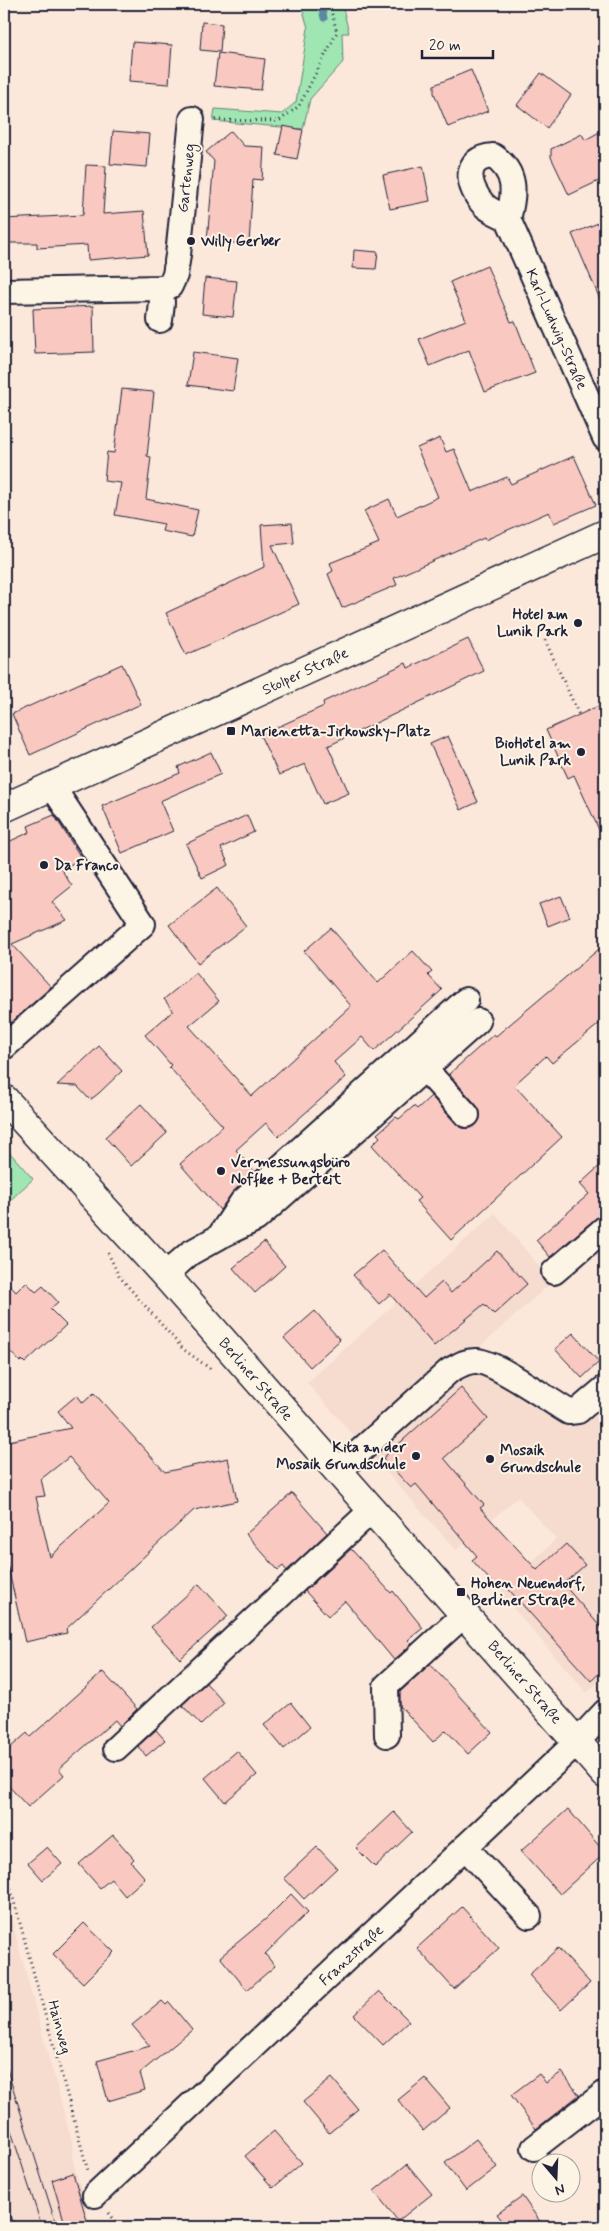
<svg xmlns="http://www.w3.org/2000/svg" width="609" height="2231" viewBox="0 0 609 2231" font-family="Mynerve,sans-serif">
	<rect width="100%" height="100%" fill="#fbe8da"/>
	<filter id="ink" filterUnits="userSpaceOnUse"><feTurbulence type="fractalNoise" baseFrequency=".02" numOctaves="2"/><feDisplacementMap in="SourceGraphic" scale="10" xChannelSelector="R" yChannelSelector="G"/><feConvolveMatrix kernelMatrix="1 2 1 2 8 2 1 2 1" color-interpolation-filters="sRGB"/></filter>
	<g filter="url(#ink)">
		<g fill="#f6dbcf">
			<polygon points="495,1213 552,1282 475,1351 590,1415 605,1420 605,1675 587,1693 500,1593 556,1539 518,1497 456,1550 307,1383"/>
			<polygon points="4,1893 73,2146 72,2157 91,2227 4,2227"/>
		</g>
		<g fill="#a0e6b2" stroke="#618476">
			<polygon points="301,4 342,4 349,33 342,33 343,62 310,99 303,129 213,121 215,109 282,114 296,102 308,28"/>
			<polygon points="4,1146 33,1179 4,1206"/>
		</g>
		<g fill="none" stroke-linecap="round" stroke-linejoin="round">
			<polyline stroke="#5d88a2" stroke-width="7" points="321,4 324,18"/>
		</g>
		<g fill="#f9c9c1" stroke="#22223b" fill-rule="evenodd">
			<polygon points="202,22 222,24 220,52 200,50"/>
			<polygon points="132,42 172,45 169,84 129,81"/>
			<polygon points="218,53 265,59 261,90 214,86"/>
			<polygon points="471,70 488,111 448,127 434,93 434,85"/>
			<polygon points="541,73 571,95 547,128 517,105"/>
			<polygon points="283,126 303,130 297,159 277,155"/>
			<polygon points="605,129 605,178 569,195 551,157 551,149 582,134 585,140"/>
			<polygon points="113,131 150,134 147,167 110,164"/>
			<polygon points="231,131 244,146 264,147 262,180 253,179 249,244 207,241 214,161 206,152"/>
			<polygon points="86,165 106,166 103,214 144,211 148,255 88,260 87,245 37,248 37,243 4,243 4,219 83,215"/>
			<polygon points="423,166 430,201 390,209 383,175"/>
			<polygon points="605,220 605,311 572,234"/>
			<polygon points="354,250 378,252 376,269 353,268"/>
			<polygon points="487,266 511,322 515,321 535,373 485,392 469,350 430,366 419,339 466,320 450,282"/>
			<polygon points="205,278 237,281 233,317 202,314"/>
			<polygon points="93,306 94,352 35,354 33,309"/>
			<polygon points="193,352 238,358 233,391 188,385"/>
			<polygon points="122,389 154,392 147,456 151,457 146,499 198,510 192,537 162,531 164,524 115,515 121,483 104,481 107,452 114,453"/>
			<polygon points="440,438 446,452 454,449 472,492 507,477 511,484 574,456 596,505 554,523 549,512 485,540 484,538 394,578 397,585 342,608 328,574 333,571 330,563 379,543 364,511 389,499 397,516 438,497 417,448"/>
			<polygon points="292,523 294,543 272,545 299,604 186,655 166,613 264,567 261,525"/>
			<polygon points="468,639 484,671 328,746 349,793 323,804 305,764 279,775 260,735 324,706 323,702 406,663 408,668"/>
			<polygon points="122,664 141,704 30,755 12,714"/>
			<polygon points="605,703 605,843 574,775 568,778 546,730"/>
			<polygon points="448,736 478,802 461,810 430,744"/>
			<polygon points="211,752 221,774 160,801 173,831 122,853 102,806 180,773 178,767"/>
			<polygon points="54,815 82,859 61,869 72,886 52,902 67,920 12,944 51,987 4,1029 4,844 30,832 28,826"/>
			<polygon points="247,815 254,832 221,848 229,865 202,878 186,844"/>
			<polygon points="217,888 246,926 198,963 169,925"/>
			<polygon points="561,896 570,917 548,926 539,904"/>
			<polygon points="331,928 378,983 413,951 432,972 428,975 442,990 374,1051 362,1037 334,1062 346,1077 278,1137 266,1123 236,1150 255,1172 233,1192 220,1210 180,1164 223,1126 169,1067 171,1065 145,1035 173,1011 164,999 196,973 219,1001 189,1026 252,1096 351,1006 304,951"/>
			<polygon points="605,944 605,1019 552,1063 546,1056 514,1085 562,1137 451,1240 416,1201 420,1198 372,1145 380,1137 377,1134 396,1117 399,1119 414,1106 417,1109 431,1096 457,1125 463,1128 470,1128 476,1125 480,1119 480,1112 477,1106 449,1074 494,1034 496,1036"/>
			<polygon points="99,1046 122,1071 99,1093 90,1100 77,1086 57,1085"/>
			<polygon points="141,1104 167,1133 131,1166 105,1137"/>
			<polygon points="605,1161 605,1215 596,1218 550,1257 536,1240 589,1194 580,1184"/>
			<polygon points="264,1242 285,1266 255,1293 233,1268"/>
			<polygon points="382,1250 424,1298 442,1282 451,1293 497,1251 527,1284 494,1314 484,1304 434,1346 390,1294 379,1304 353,1275"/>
			<polygon points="4,1279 16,1292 26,1282 36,1292 43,1286 58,1302 50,1309 66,1325 25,1363 22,1360 20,1362 4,1345"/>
			<polygon points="315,1311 340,1340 310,1367 284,1338"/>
			<polygon points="573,1333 599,1362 582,1378 555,1349"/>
			<polygon points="461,1388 488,1419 444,1458 484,1505 480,1508 537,1570 566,1544 585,1565 563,1584 605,1632 605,1668 591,1681 502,1582 496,1587 472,1560 477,1556 416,1484 411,1488 383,1458"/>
			<path d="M 94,1393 L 165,1472 L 228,1458 L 237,1501 L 194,1510 L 66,1629 L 67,1633 L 25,1642 L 4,1550 L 4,1442 L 71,1428 L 58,1411 L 77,1395 L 83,1403 ZM 69,1457 L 109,1503 L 50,1557 L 36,1497 L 45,1496 L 41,1479 Z"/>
			<polygon points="292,1493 327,1533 287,1571 283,1566 278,1570 246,1534"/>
			<polygon points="351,1549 391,1593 393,1591 423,1628 408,1640 412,1644 394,1660 345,1601 328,1616 305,1591"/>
			<polygon points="199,1584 228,1616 180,1659 151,1627"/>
			<polygon points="430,1664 492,1732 468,1754 446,1730 433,1742 400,1706 400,1692"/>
			<polygon points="103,1672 137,1709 120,1726 115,1720 59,1769 64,1775 28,1807 4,1781 4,1753 27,1733 30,1737"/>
			<polygon points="206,1683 224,1703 201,1725 182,1705"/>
			<polygon points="291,1703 310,1727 284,1749 264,1725"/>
			<polygon points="156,1730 165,1740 146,1756 138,1746"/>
			<polygon points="237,1751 257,1775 225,1802 205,1778"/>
			<polygon points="568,1809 605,1853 560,1894 521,1851"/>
			<polygon points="394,1812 412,1832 375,1867 356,1848"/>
			<polygon points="113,1835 134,1859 131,1862 145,1878 125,1896 111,1879 100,1888 79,1864"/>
			<polygon points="47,1847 62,1864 43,1880 28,1863"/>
			<polygon points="317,1847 337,1868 304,1899 284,1878"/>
			<polygon points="291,1894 308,1912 265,1954 275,1966 247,1990 220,1957 267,1918"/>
			<polygon points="462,1907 499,1948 454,1989 417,1948"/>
			<polygon points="84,1923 114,1952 83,1983 53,1954"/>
			<polygon points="558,1948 590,1983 561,2010 529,1975"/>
			<polygon points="379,1991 409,2021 383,2045 354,2015"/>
			<polygon points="162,2001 166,2005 169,2002 192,2030 140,2073 145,2090 108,2101 97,2061 150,2046 132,2025"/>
			<polygon points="562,2072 579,2095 536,2129 511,2095 539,2074 546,2083"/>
			<polygon points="332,2078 358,2109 329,2133 303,2102"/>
			<polygon points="425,2078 450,2108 423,2131 398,2100"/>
			<polygon points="274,2131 302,2163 273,2188 245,2156"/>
			<polygon points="476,2139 497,2167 466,2191 445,2163"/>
			<polygon points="407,2164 432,2194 398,2221 374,2191"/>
			<polygon points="73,2173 88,2224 78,2227 66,2227 52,2180"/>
			<polygon points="522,2196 544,2227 507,2227 497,2214"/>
		</g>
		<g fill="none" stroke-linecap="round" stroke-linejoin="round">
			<defs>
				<g id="minor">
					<path d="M 508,219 C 515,193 517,172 493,156 C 462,158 467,187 484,205 C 490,211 501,215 508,219 L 605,438"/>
					<polyline points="4,291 161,288 170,286 175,275 178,255 192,119"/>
					<polyline points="160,320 162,303 161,288"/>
					<polyline points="4,1047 143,924 52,786"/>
					<polyline points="424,1068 467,1115"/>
					<polyline points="220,1236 256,1219 478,1021"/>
					<polyline points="554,1272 605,1228"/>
					<polyline points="165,1275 190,1253 219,1237 242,1202 466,1000"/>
					<path d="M 338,1471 L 449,1371 C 458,1366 466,1360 477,1361 C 498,1363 548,1400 569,1412 L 578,1411 L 605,1388"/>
					<polyline points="387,1735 386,1686 465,1614"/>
					<polyline points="116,1748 372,1510"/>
					<polyline points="465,1847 529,1916"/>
					<polyline points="534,2148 605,2093"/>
					<polyline points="95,2195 577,1742 605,1712"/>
				</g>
				<g id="major">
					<polyline points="4,808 605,534"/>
					<polyline points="4,1099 165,1275 605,1774"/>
				</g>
			</defs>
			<use href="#minor" stroke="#22223b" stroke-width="28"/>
			<use href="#major" stroke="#22223b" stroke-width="31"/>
			<g stroke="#22223b" stroke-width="3" stroke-dasharray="1 4" stroke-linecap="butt">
				<polyline points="215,120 279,121 299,106 337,32 329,4"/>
				<polyline points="545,640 579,715"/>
				<polyline points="108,1253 119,1276 183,1349 212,1370"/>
				<polyline points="598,1798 605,1807"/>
				<polyline points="4,1865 88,2171"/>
				<polyline points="109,2213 120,2227"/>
			</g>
			<use href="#minor" stroke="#fcf5e5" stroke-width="24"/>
			<use href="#major" stroke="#fcf5e5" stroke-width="28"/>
			<g stroke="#22223b" stroke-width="1">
				<polyline points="4,2060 57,2227"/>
				<polyline points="4,2109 42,2227"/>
				<polyline points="4,2204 15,2227"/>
			</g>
		</g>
	</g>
	<g fill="#22223b" stroke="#fcf5e5" stroke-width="2">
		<circle cx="191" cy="241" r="5"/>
		<circle cx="578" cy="623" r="5"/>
		<rect x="226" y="726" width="10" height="10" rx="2.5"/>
		<circle cx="581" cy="752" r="5"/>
		<circle cx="44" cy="865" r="5"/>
		<circle cx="221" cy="1171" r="5"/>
		<circle cx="416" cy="1456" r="5"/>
		<circle cx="490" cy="1459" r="5"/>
		<rect x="456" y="1587" width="10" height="10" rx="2.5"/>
	</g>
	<g text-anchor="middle" stroke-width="4" stroke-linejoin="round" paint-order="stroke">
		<g font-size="15" fill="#22223b" stroke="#fcf5e5">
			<text transform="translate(186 178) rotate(-84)" y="5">Gartenweg</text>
			<text transform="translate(557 329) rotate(66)" y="5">Karl-Ludwig-Straße</text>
			<text transform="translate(305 671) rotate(-25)" y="5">Stolper Straße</text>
			<text transform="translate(256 1379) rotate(49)" y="5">Berliner Straße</text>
			<text transform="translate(525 1682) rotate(49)" y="5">Berliner Straße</text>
			<text transform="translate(351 1955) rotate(-43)" y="5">Franzstraße</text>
			<text transform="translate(60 2027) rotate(75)" y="5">Hainweg</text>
		</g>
		<g font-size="15" font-weight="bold" fill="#22223b" stroke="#fcf5e5" text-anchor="start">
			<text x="201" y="246">Willy Gerber</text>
			<text x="568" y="619" text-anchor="end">Hotel am<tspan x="568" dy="17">Lunik Park</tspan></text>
			<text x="241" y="736">Marienetta-Jirkowsky-Platz</text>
			<text x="571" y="748" text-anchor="end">BioHotel am<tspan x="571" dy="17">Lunik Park</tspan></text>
			<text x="54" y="870">Da Franco</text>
			<text x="231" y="1167">Vermessungsbüro<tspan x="231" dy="17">Noffke + Berteit</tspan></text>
			<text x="406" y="1452" text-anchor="end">Kita an der<tspan x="406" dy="17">Mosaik Grundschule</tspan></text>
			<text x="500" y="1455">Mosaik<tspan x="500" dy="17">Grundschule</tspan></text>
			<text x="471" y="1588">Hohen Neuendorf,<tspan x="471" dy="17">Berliner Straße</tspan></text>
		</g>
	</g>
	<rect width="609" height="2231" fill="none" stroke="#fcf5e5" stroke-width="20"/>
	<rect x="10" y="10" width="589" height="2211" fill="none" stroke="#22223b" stroke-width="2" filter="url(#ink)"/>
	<g transform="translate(556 2178) rotate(161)"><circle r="24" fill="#fcf5e5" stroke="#a5a1a1"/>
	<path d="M0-4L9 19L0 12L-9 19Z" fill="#22223b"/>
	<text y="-8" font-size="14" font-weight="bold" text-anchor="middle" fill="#22223b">N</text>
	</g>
	<path d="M422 50v8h71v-8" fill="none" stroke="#22223b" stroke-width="2.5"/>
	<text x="429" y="50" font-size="15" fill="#22223b" stroke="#fcf5e5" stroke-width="4" paint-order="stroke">20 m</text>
</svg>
